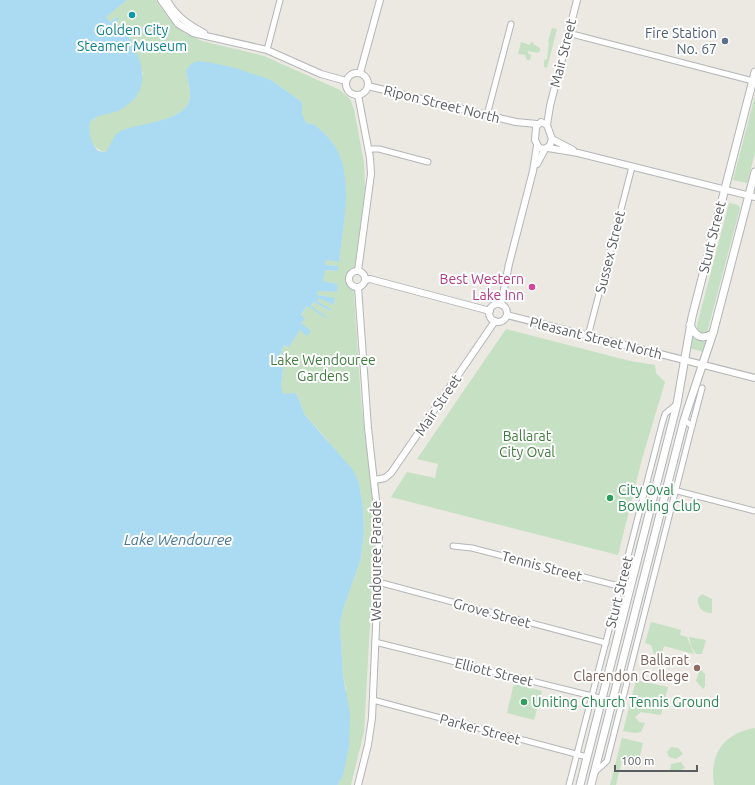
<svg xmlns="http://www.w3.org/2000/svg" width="755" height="785" viewBox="0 0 755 785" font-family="Ubuntu,sans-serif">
	<rect width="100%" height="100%" fill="#ebe9e2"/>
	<g fill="#c5e0c2">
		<path d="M 127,0 L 156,0 L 168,17 L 184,33 L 202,41 L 264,56 L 293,69 L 340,90 L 350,99 L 354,109 L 364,163 L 365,189 L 353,281 L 361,400 L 374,510 L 374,551 L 364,732 L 351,785 L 338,785 L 343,775 L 346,688 L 343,676 L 340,624 L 343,610 L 361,558 L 364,532 L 363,508 L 359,483 L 325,437 L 305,415 L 296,393 L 283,395 L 281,386 L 284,360 L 279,358 L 284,345 L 289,347 L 300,330 L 311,332 L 301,323 L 301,316 L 307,306 L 326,316 L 311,307 L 314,302 L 330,311 L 331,309 L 317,301 L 319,297 L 334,305 L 335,299 L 317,295 L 318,291 L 336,292 L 338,284 L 323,281 L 324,270 L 338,271 L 338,266 L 325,265 L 326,260 L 339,261 C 343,223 357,165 326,135 C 323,132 316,125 312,124 C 310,123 308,124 306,123 L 301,114 L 302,102 L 271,80 L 213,63 L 186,70 C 187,80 192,92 189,101 C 184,119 148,123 133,128 C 126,130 119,135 113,138 L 111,147 L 106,152 C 91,149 87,136 90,122 L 101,114 L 118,111 L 143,74 L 127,33 L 113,33 L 108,28 L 119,19 L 110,22 L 106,17 Z"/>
		<polygon points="552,28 557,29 547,68 544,67 544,60 547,59 549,43 548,42"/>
		<polygon points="521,42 530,45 531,42 534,43 533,44 540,48 540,51 537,53 528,51 528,53 531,55 530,60 527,60 525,55 518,54"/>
		<polygon points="755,96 755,153 747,183 733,180"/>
		<polygon points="729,203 738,205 740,208 708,329 706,333 701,333 697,330 697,325"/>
		<polygon points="506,329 630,361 655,365 656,373 665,382 642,459 618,555 391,497 407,472 435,478 438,464 417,459"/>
		<polygon points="692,335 708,339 703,352 690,348"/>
		<path d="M 702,594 L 712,599 L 712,613 C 702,613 697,607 698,598 Z"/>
		<polygon points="651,622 681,630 680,635 687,637 694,654 664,646 661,656 654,654 651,645 645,643"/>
		<polygon points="689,637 706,640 702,654 696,654 691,646"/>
		<polygon points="700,669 705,674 705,686 703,689 696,681"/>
		<polygon points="636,680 668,687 661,715 641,712 635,717 639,722 645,723 641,732 635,733 623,731"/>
		<polygon points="514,683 542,691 534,720 507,713"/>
		<path d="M 755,728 L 755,785 L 714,785 C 709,754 724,733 755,728 Z"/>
		<polygon points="622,738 643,743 640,756 635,755 634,759 622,760 616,785 610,785"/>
		<polygon points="671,747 678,748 683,754 676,759 669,757 667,752"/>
		<polygon points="681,762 685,768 677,772 670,770 671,764"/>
	</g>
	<path fill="#abdaf3" d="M 0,0 L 127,0 L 106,17 L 110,22 L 117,17 L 119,19 L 109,28 L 113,33 L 120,27 L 125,34 L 127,32 C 137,53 151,77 135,98 C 130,103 124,108 118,111 C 106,115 100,113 90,122 C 88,134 91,142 98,151 L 106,152 C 111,146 112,136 119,132 C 137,122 190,123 190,95 C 190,87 187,78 186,71 L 190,65 L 197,61 L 213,63 L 235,68 L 271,80 L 302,102 L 302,114 L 306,123 C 308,124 310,123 312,124 C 316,125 323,132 326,135 C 358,166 343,223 339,262 L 326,260 L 325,265 L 338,266 L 338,271 L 325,270 L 323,281 L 338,284 L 337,292 L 318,291 L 317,295 L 335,298 L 334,305 L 319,298 L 317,301 L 331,309 L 330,311 L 314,302 L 311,306 L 327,317 L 326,318 L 307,306 L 301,315 L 305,319 L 301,323 L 311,331 L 307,336 L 300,330 L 289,347 L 284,345 L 279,358 L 284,360 L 281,386 L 283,394 L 296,393 L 305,415 L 353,470 L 359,483 L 363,508 L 364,532 L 361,558 L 343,610 L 340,624 L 343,676 L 350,714 L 349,746 L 343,775 L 338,785 L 0,785 Z"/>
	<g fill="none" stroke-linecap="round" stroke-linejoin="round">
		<defs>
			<g id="minor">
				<polyline points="568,33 753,81"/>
				<polyline points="267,50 280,0"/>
				<polyline points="487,115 511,24"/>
				<polyline points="369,149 379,149 428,162"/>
				<polyline points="588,336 632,167"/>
				<polyline points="692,426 702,388"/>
				<polyline points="666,488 755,511"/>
				<polyline points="453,546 472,548 630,589"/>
				<polyline points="378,582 606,643"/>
				<polyline points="375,642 612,701"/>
				<polyline points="373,700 587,757"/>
				<polyline points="593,774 607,761 692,426 684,420"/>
				<polyline points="569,785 662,424 665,414 677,404"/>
			</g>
			<g id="tertiary">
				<polyline points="161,0 178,24 193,33 267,50 321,74 346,81"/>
				<path d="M 167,0 C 176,16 187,24 204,33"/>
				<polyline points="360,73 380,0"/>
				<circle cx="357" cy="84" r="11"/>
				<polyline points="368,86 516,122 537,124"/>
				<polygon points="541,122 547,125 552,139 550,145 545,149 539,148 535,140 536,127"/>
				<polyline points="547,125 550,106 577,0"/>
				<polyline points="552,139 573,150"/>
				<polyline points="548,148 578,153 755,197"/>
				<polyline points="537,164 545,149"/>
				<polyline points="358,271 371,174 370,158 358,95"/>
				<circle cx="357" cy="279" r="8"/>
				<polyline points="365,280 370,279 490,311"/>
				<polyline points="501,304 509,264 533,171 537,146"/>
				<circle cx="498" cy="313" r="9"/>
				<polyline points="507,315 755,378"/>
				<polyline points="375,480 385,478 391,473 495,321"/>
				<polyline points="358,785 368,745 372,718 378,582 379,527 368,428 358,287"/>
			</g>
			<g id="secondary">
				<path d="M 690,325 C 695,336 702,341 713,333"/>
				<polyline points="580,785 677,404 692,317 755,72"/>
				<polyline points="591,785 684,420 713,333 755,172"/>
			</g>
		</defs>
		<use href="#minor" stroke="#b3b5b8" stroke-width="7"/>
		<use href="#tertiary" stroke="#b3b5b8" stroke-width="8"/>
		<use href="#secondary" stroke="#b2b5b8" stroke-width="9"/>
		<use href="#minor" stroke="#fff" stroke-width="5"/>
		<use href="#tertiary" stroke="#fff" stroke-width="6"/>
		<use href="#secondary" stroke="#fff" stroke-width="7"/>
	</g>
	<circle fill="#0f9aa8" stroke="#fff" stroke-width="1.5" cx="132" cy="15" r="4"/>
	<circle fill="#5c6f8a" stroke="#fff" stroke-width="1.5" cx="725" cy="41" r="4"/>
	<circle fill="#d1479c" stroke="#fff" stroke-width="1.5" cx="532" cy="287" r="4"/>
	<g fill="#2e9e5b" stroke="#fff" stroke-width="1.5">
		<circle cx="610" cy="498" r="4"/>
		<circle cx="524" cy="702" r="4"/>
	</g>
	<circle fill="#8d6e63" stroke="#fff" stroke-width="1.5" cx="697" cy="668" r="4"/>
	<g text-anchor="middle" stroke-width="4" stroke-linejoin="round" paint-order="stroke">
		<g font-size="14" fill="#0d838f" stroke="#fff">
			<text x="132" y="35">Golden City<tspan x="132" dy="16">Steamer Museum</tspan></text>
		</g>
		<g font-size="14" fill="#4e5e75" stroke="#fff" text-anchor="end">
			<text x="717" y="38">Fire Station<tspan x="717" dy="16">No. 67</tspan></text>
		</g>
		<g font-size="14" fill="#5b5e61" stroke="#fff">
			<text transform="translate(563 53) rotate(-76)" y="5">Mair Street</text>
			<text transform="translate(442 104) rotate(14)" y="5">Ripon Street North</text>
			<text transform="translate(712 237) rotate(-76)" y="5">Sturt Street</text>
			<text transform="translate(610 252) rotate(-76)" y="5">Sussex Street</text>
			<text transform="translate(596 338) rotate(14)" y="5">Pleasant Street North</text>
			<text transform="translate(438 405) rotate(-56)" y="5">Mair Street</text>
			<text transform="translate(376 561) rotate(-90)" y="5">Wendouree Parade</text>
			<text transform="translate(542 566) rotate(15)" y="5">Tennis Street</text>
			<text transform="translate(619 592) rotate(-76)" y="5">Sturt Street</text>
			<text transform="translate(492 613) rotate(15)" y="5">Grove Street</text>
			<text transform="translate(494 672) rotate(14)" y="5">Elliott Street</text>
			<text transform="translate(480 729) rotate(15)" y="5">Parker Street</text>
		</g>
		<g font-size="14" fill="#b23c85" stroke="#fff" text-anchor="end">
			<text x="524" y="284">Best Western<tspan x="524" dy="16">Lake Inn</tspan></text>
		</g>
		<g font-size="14" fill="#417c3f" stroke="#fff">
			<text x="323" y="365">Lake Wendouree<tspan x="323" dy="16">Gardens</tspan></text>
			<text x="527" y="441">Ballarat<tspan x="527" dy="16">City Oval</tspan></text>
		</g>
		<g font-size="14" fill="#27864d" stroke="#fff" text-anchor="start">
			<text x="618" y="495">City Oval<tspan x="618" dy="16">Bowling Club</tspan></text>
			<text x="532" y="707">Uniting Church Tennis Ground</text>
		</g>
		<g font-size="14" fill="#785e54" stroke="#fff" text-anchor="end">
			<text x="689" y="665">Ballarat<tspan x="689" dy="16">Clarendon College</tspan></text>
		</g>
		<g font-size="15" font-style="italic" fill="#47779a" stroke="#fff">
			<text x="178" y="545">Lake Wendouree</text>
		</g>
	</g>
	<path d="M615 765v6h82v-6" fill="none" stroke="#5b5e61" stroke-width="2"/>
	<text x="621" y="765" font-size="12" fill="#5b5e61" stroke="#ffffff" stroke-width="3" paint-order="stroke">100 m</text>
</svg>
